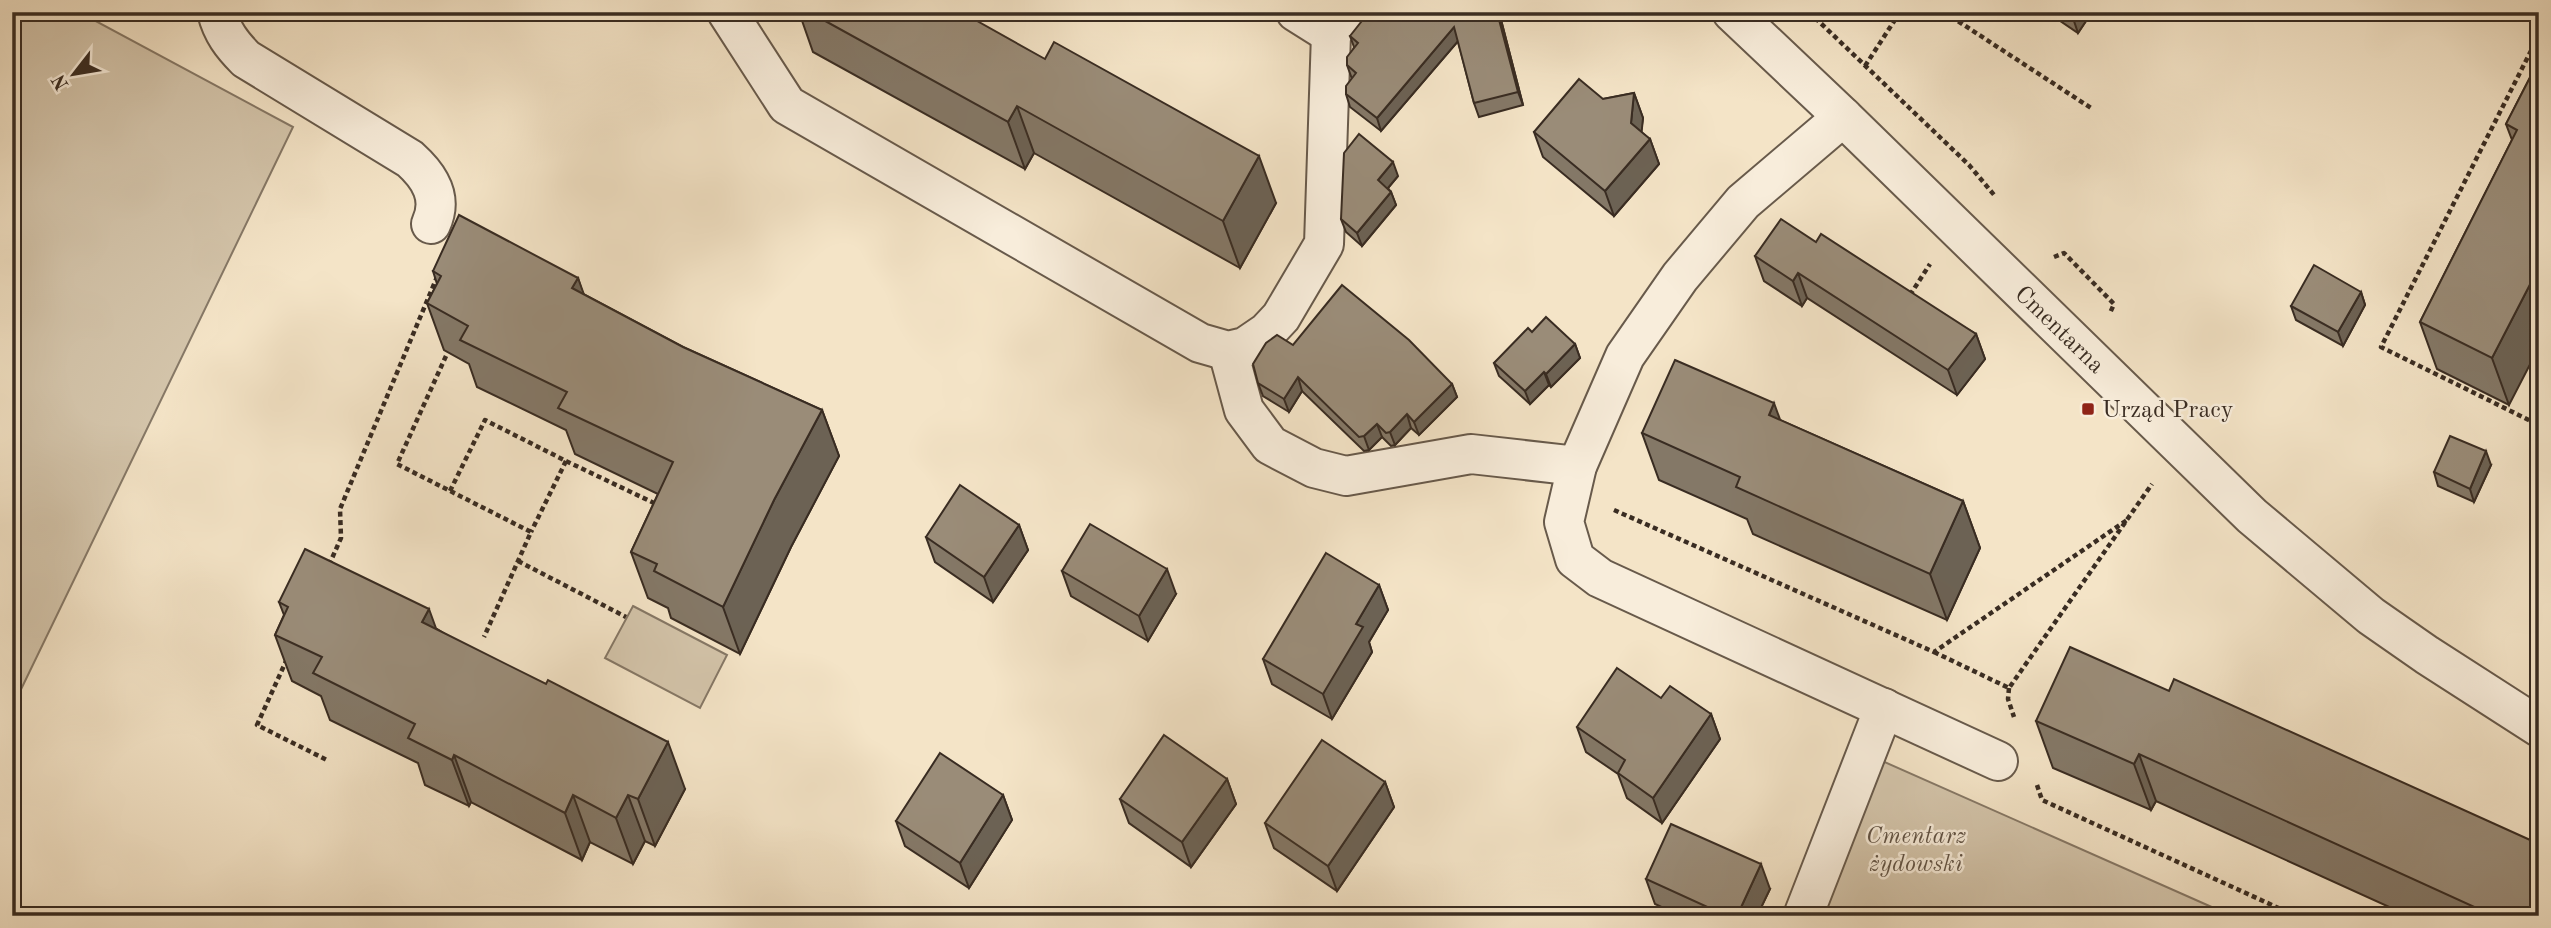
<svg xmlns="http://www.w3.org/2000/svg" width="2551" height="928" viewBox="0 0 2551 928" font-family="'Old Standard TT',serif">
	<rect width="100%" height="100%" fill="#f4e4c7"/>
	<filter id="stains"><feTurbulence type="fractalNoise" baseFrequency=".00286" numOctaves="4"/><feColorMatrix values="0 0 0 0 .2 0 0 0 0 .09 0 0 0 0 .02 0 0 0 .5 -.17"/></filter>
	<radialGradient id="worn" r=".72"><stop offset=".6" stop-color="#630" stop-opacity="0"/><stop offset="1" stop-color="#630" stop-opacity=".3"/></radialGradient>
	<g fill="#d4c5ab" stroke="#867866" stroke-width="2">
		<polygon points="12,12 79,12 293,127 12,708"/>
		<polygon points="633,606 727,655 700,708 605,658"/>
		<polygon points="1880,760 2232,916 1817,916"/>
	</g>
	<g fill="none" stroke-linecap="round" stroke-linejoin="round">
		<defs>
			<g id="minor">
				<path d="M 217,12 C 222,32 232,45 246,59 L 410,159 C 430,177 443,198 431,224"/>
				<polyline points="727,12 787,105 1200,343 1228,351 1245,347 1267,332 1281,317 1324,244 1331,34 1348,12"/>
				<polyline points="1296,12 1331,34"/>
				<polyline points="1732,12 1843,117 2252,516 2371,616 2427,655 2539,727"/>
				<polyline points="1843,117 1743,202 1680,277 1625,356 1577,466 1564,522 1575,559 1600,578 1998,761"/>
				<polyline points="1228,351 1244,410 1270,445 1314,468 1346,476 1471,454 1577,466"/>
				<polyline points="1803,916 1884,708"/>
			</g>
		</defs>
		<use href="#minor" stroke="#685a4b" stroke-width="42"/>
		<g stroke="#392c22" stroke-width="4.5" stroke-dasharray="5 3.5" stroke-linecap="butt">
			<polyline points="1809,12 1969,165 1995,196"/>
			<polyline points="1944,12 2091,108"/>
			<polyline points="2539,35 2381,347 2539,425"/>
			<polyline points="1865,66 1900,12"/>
			<polyline points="2054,257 2064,253 2114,304 2110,313"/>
			<polyline points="1910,295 1930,264"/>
			<polyline points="446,356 397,464 531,532 484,637"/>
			<polyline points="566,461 656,504"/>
			<polyline points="450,491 485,420 566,461 531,532"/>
			<polyline points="1614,510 1934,652 2127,520"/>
			<polyline points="518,561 626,617"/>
			<polyline points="329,565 341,538 340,509 437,277"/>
			<polyline points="1934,652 2009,688 2152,484"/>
			<polyline points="287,659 257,725 327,760"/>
			<polyline points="2009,688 2008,699 2014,717"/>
			<polyline points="2037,785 2042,800 2296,916"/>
		</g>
		<use href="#minor" stroke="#f8eddb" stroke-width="38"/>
	</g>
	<g fill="#847867" stroke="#392c22" stroke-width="2">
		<polygon points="799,12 961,12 1276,203 1240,268 1034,153 1025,169 813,52"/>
		<polygon points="1499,12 1523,105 1479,117 1474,103 1458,41 1381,131 1350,107 1346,94 1352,79 1347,65 1354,47 1350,36"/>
		<polygon points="2047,12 2092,12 2078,33"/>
		<polygon points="2539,60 2509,405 2437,369 2420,322 2512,140 2506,124"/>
		<polygon points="1634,93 1643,118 1641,132 1650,139 1659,164 1614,216 1543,157 1534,132 1603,99"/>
		<polygon points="1398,176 1388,188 1391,192 1396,205 1362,246 1346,232 1341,219"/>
		<polygon points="1816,242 1976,334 1985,359 1957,395 1807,298 1802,306 1764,281 1755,256"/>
		<polygon points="433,271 578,278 583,294 683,347 822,410 839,456 791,547 740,654 671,618 668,608 648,598 631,552 658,494 575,454 566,430 477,387 469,364 444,350 427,303 437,284"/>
		<polygon points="2361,292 2365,305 2343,346 2296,320 2291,306"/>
		<polygon points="1532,332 1575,344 1580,358 1551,387 1549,385 1530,404 1499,376 1494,363"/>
		<polygon points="1293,345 1452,384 1457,397 1419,435 1411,428 1395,445 1391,446 1382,437 1369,450 1364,451 1302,391 1289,412 1263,396 1258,383"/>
		<polygon points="1780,420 1963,501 1980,548 1947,620 1753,534 1747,519 1659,480 1642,433"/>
		<polygon points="2491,465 2474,502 2438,486 2434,472"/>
		<polygon points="1019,525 1028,550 993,602 935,562 926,537"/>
		<polygon points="1062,571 1176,594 1148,641 1071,596"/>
		<polygon points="1379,585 1388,610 1369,642 1372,652 1332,719 1272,684 1263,659"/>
		<polygon points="279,602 437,629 685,789 655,846 645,841 633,864 590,842 582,860 471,802 469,806 425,785 418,763 330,720 321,696 292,681 275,635 284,615"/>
		<polygon points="2169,691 2539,916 2409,916 2156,801 2151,810 2053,768 2036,721"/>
		<polygon points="1661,698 1711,714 1720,739 1662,823 1627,798 1618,774 1586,752 1577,727"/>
		<polygon points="1227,779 1236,804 1191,867 1129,823 1120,799"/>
		<polygon points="1385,782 1394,807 1337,891 1274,848 1265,823"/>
		<polygon points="1003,795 1012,820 969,888 905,846 896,821"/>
		<polygon points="1646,879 1770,889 1757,916 1681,916 1655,904"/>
	</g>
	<g fill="#6c6254" stroke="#392c22" stroke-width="2">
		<polygon points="1497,12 1499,12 1523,105 1518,92"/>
		<polygon points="2071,12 2092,12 2078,33"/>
		<polygon points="1454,27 1459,40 1381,131 1377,118"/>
		<polygon points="1634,93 1643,118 1640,148 1631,123"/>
		<polygon points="1017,106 1034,153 1025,169 1008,122"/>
		<polygon points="1650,139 1659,164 1614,216 1605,191"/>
		<polygon points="1259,156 1276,203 1240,268 1223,221"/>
		<polygon points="1393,162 1398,176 1383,194 1378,180"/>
		<polygon points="1391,192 1396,205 1362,246 1357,233"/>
		<polygon points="2539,267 2539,347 2509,405 2492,358"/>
		<polygon points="1798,273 1807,298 1802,306 1793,281"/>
		<polygon points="578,278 595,325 572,288"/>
		<polygon points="2361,292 2365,305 2343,346 2338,332"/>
		<polygon points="1976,334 1985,359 1957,395 1948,370"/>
		<polygon points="1575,344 1580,358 1551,387 1546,374"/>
		<polygon points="1544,372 1549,385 1530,404 1525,391"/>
		<polygon points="1298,377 1302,391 1289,412 1284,399"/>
		<polygon points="1452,384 1457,397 1419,435 1414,422"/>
		<polygon points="1774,403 1791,450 1769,415"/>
		<polygon points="822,410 839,456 791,547 740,654 723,607 774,500"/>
		<polygon points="1407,414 1411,428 1395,445 1390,432"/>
		<polygon points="1377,424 1382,437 1369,450 1364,436"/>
		<polygon points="2486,451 2491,465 2474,502 2470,489"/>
		<polygon points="1963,501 1980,548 1947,620 1930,574"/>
		<polygon points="1019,525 1028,550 993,602 984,577"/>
		<polygon points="1167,569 1176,594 1148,641 1139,616"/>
		<polygon points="1379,585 1388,610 1369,642 1372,652 1332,719 1323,694 1356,624"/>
		<polygon points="429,609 446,656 422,622"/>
		<polygon points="1711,714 1720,739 1662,823 1653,798"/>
		<polygon points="668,742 685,789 655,846 638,799"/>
		<polygon points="2139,754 2156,801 2151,810 2134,764"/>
		<polygon points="454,755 471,802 469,806 452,760"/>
		<polygon points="1227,779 1236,804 1191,867 1182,842"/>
		<polygon points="1385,782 1394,807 1337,891 1328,866"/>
		<polygon points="573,795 590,842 582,860 565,813"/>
		<polygon points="628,795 645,841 633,864 616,818"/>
		<polygon points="1003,795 1012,820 969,888 960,863"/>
		<polygon points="1761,864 1770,889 1757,916 1737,916"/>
		<polygon points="2539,895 2539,916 2529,916"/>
	</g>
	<g fill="#9a8c78" stroke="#392c22" stroke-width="2">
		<polygon points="809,12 961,12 1045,59 1054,42 1259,156 1223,221 1017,106 1008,122"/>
		<polygon points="1369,12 1497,12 1518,92 1474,103 1454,27 1377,118 1346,94 1346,86 1356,73 1347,65 1347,57 1358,43 1350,36"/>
		<polygon points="2539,60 2539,267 2492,358 2420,322 2517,130 2506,124"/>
		<polygon points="1579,79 1603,99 1634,93 1631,123 1650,139 1605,191 1534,132"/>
		<polygon points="1359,134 1393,162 1378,180 1391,192 1357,233 1341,219 1344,153"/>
		<polygon points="459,215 578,278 572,288 683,347 822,410 774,500 723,607 654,571 657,564 631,552 673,462 558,408 567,392 460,340 468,326 427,303 441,276 433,271"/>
		<polygon points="1781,219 1816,242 1821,234 1976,334 1948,370 1798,273 1793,281 1755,256"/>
		<polygon points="2314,265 2361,292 2338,332 2291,306"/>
		<polygon points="1342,285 1409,340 1452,384 1414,422 1407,414 1390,432 1386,433 1377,424 1364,436 1359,437 1298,377 1284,399 1258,383 1253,364 1266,343 1277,335 1293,345"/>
		<polygon points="1546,317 1575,344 1546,374 1544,372 1525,391 1494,363 1528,328 1532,332"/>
		<polygon points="1675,360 1774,403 1769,415 1963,501 1930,574 1736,487 1740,477 1642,433"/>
		<polygon points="2450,436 2486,451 2470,489 2434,472"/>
		<polygon points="960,485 1019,525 984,577 926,537"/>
		<polygon points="1090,524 1167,569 1139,616 1062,571"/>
		<polygon points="305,549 429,609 422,622 546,684 548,680 668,742 638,799 628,795 616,818 573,795 565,813 454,755 452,760 408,738 415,724 313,673 322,657 275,635 288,607 279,602"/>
		<polygon points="1326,553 1379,585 1356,624 1363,627 1323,694 1263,659"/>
		<polygon points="2070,647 2169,691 2174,679 2539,844 2539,895 2529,916 2494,916 2139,754 2134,764 2036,721"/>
		<polygon points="1617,668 1661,698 1670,686 1711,714 1653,798 1618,773 1625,760 1577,727"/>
		<polygon points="1164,735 1227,779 1182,842 1120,799"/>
		<polygon points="1322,740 1385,782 1328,866 1265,823"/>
		<polygon points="940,753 1003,795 960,863 896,821"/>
		<polygon points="1671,824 1761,864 1737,916 1727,916 1646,879"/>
	</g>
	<rect fill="#8f2418" stroke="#f8eddb" stroke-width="2.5" x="2081" y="402" width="14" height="14" rx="3.5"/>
	<g text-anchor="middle" stroke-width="5" stroke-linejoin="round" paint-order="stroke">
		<g font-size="24" fill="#392c22" stroke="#f8eddb">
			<text transform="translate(2060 329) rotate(44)" y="8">Cmentarna</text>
		</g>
		<g font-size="24" fill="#392c22" stroke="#f8eddb" text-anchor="start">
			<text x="2102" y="417">Urząd Pracy</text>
		</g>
		<g font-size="24" font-style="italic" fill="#605244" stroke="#f8eddb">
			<text x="1916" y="843">Cmentarz<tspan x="1916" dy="28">żydowski</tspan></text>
		</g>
	</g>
	<rect width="2551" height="928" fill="none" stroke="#f4e4c7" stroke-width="42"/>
	<rect x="14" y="14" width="2523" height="900" fill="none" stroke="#392c22" stroke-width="3.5"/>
	<rect x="21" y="21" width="2509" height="886" fill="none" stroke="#392c22" stroke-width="2"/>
	<g transform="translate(74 74) rotate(239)" stroke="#f8eddb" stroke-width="5" paint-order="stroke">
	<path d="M0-5L12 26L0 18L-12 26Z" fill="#392c22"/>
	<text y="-10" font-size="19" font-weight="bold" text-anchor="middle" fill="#392c22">N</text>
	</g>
	<rect width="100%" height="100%" filter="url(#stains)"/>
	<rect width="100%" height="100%" fill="url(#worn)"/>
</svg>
